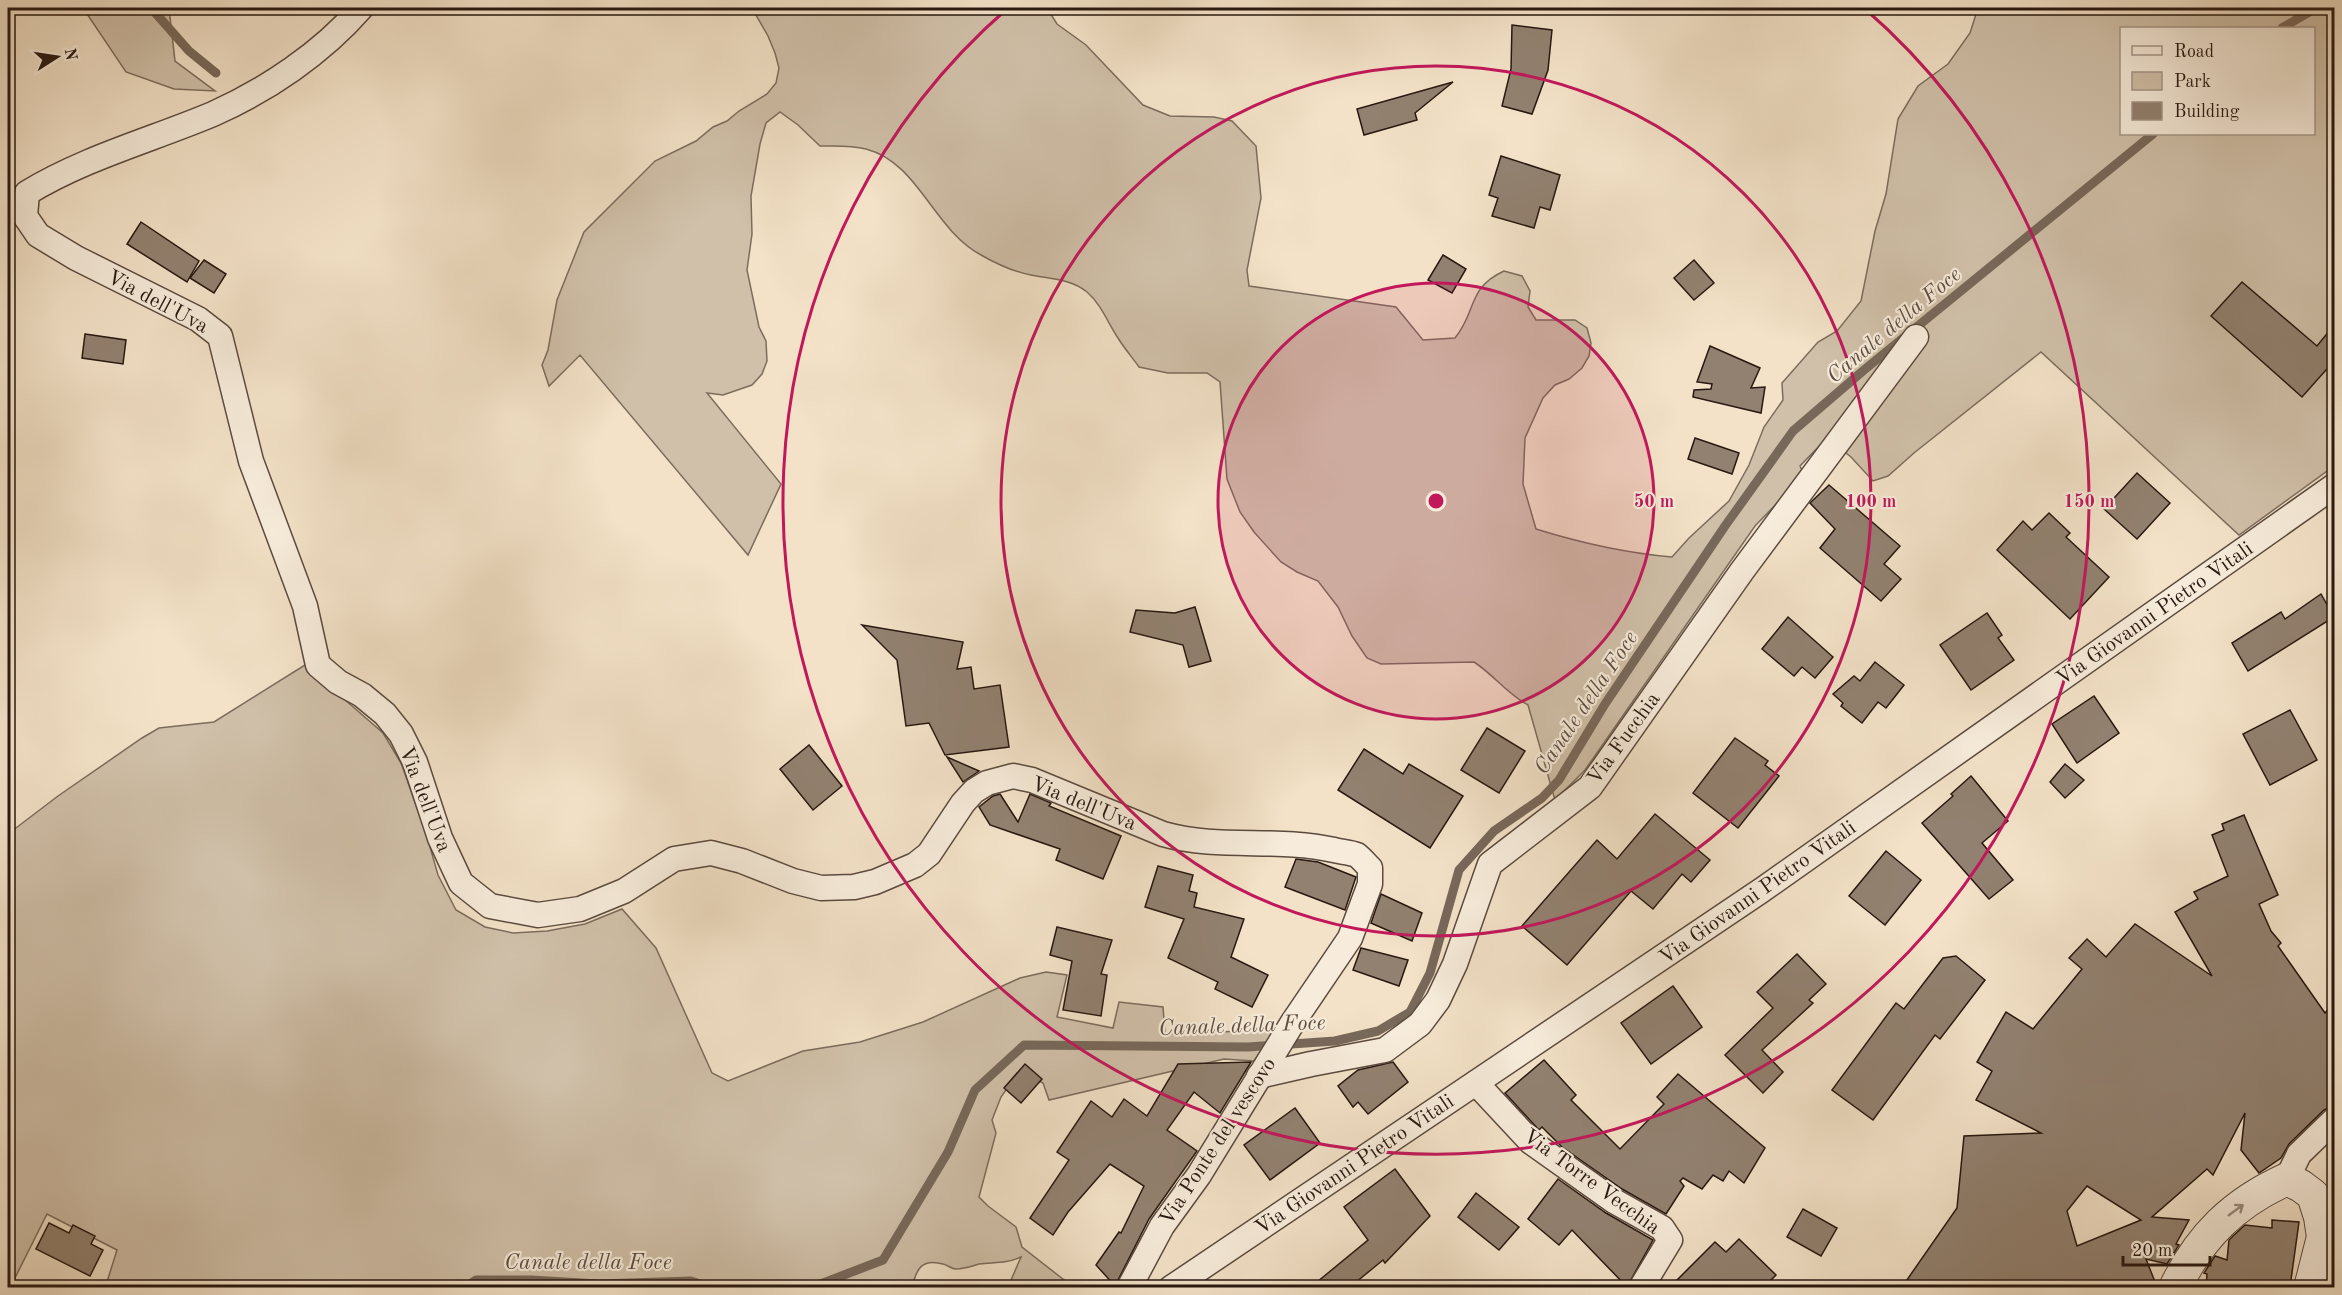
<svg xmlns="http://www.w3.org/2000/svg" width="2342" height="1295" viewBox="0 0 2342 1295" font-family="'Old Standard TT',serif">
	<rect width="100%" height="100%" fill="#f3e2c8"/>
	<filter id="stains"><feTurbulence type="fractalNoise" baseFrequency=".00333" numOctaves="4"/><feColorMatrix values="0 0 0 0 .2 0 0 0 0 .09 0 0 0 0 .02 0 0 0 .5 -.17"/></filter>
	<radialGradient id="worn" r=".72"><stop offset=".6" stop-color="#630" stop-opacity="0"/><stop offset="1" stop-color="#630" stop-opacity=".3"/></radialGradient>
	<g fill="#d0c0a9" stroke="#7c6c5d" stroke-width="1.5" fill-rule="evenodd">
		<polygon points="83,8 169,8 175,61 215,91 174,89 126,72"/>
		<path d="M 752,8 L 1047,8 L 1057,24 L 1086,45 L 1143,105 L 1170,116 L 1214,117 L 1232,121 L 1256,146 L 1261,198 L 1247,270 L 1249,286 L 1396,307 L 1423,340 L 1455,338 C 1477,311 1467,288 1504,271 L 1522,276 L 1530,291 L 1528,307 L 1536,320 L 1575,320 L 1587,328 L 1591,343 L 1589,356 L 1582,368 L 1569,379 L 1555,385 L 1543,398 L 1525,438 L 1523,484 L 1536,529 C 1581,543 1625,553 1672,557 L 1689,538 L 1729,501 L 1749,465 L 1764,427 L 1783,400 L 1782,383 L 1818,342 L 1837,331 L 1861,301 L 1875,231 L 1886,194 L 1898,119 L 1918,86 L 1948,64 L 1970,33 L 1978,8 L 2334,8 L 2334,466 L 2239,535 L 2041,352 L 1914,453 L 1888,476 L 1873,481 L 1851,457 L 1827,438 L 1800,466 L 1804,475 L 1755,526 L 1585,770 L 1555,800 L 1528,705 C 1507,694 1494,675 1474,662 L 1381,664 L 1367,658 L 1352,636 L 1338,607 L 1318,581 L 1297,572 L 1281,562 L 1254,532 L 1240,512 L 1227,479 L 1220,382 L 1207,373 L 1168,373 L 1139,367 C 1132,357 1124,348 1118,338 C 1108,323 1101,304 1087,292 C 1071,279 1051,279 1031,275 C 1015,272 995,263 981,255 C 932,228 919,163 866,149 C 851,145 835,146 820,146 L 798,125 L 780,112 L 766,123 L 760,144 L 751,196 L 752,234 L 747,270 L 759,327 L 766,341 L 767,361 L 762,374 L 752,385 L 723,395 L 707,393 L 781,484 L 748,555 L 580,355 L 549,386 L 542,365 L 548,350 L 557,300 L 584,232 L 655,161 L 696,141 L 713,127 L 727,121 L 739,111 L 767,94 L 776,83 L 779,68 L 775,53 L 768,36 ZM 2122,28 L 2314,28 L 2314,134 L 2122,134 Z"/>
		<path d="M 305,665 L 383,733 L 401,763 L 426,833 L 438,875 L 456,910 L 485,927 L 513,933 L 547,931 L 585,924 L 622,909 L 656,948 L 712,1073 L 728,1081 L 803,1051 L 860,1042 L 923,1022 L 1020,978 L 1046,972 L 1067,975 L 1057,1017 L 1113,1028 L 1119,1002 L 1163,1007 L 1165,1034 L 1270,1030 L 1273,1035 L 1254,1061 L 1224,1059 L 1049,1100 L 1043,1083 L 1020,1070 L 1001,1097 L 992,1120 L 996,1133 L 979,1197 L 988,1206 L 1016,1227 L 1022,1247 L 1073,1287 L 1008,1287 L 1021,1257 C 1005,1264 995,1262 979,1264 C 972,1266 964,1269 956,1269 C 951,1269 948,1265 943,1264 C 922,1258 916,1269 912,1288 L 114,1287 L 106,1285 L 117,1250 L 47,1214 L 15,1278 L 8,1274 L 8,834 L 58,796 L 142,738 L 159,728 L 214,722 Z"/>
	</g>
	<g fill="none" stroke-linecap="round" stroke-linejoin="round">
		<g stroke="#78685a" stroke-width="9">
			<polyline points="151,8 189,51 216,73"/>
			<polyline points="2282,28 2316,8"/>
			<polyline points="465,1288 476,1280 531,1280 599,1284 691,1281 711,1288"/>
			<polyline points="810,1288 883,1260 948,1152 975,1090 1024,1045 1248,1047 1335,1041 1378,1031 1410,1012 1430,973 1459,870 1494,831 1542,798 1559,780 1605,704 1725,526 1793,431 1864,370 2153,134"/>
		</g>
	</g>
	<g fill="#928170" stroke="#281811" stroke-width="1.5" fill-rule="evenodd">
		<polygon points="1512,25 1552,30 1548,70 1532,114 1502,106 1511,69"/>
		<polygon points="1453,82 1415,113 1417,120 1364,135 1357,109"/>
		<polygon points="1501,156 1560,175 1550,210 1540,207 1534,228 1492,216 1498,198 1489,195"/>
		<polygon points="141,222 199,261 187,282 127,244"/>
		<polygon points="1443,255 1466,269 1452,293 1428,280"/>
		<polygon points="204,260 226,274 214,293 190,278"/>
		<polygon points="1694,260 1714,283 1694,300 1674,278"/>
		<polygon points="2242,282 2317,346 2334,325 2334,361 2302,397 2211,316"/>
		<polygon points="85,334 126,340 123,364 82,358"/>
		<polygon points="1710,346 1760,368 1751,388 1765,387 1761,413 1693,397 1694,390 1711,389 1712,384 1697,382"/>
		<polygon points="1695,438 1739,453 1732,474 1688,459"/>
		<polygon points="2137,473 2170,503 2137,539 2104,509"/>
		<polygon points="1829,485 1900,546 1884,564 1901,579 1881,601 1820,548 1835,529 1810,503"/>
		<polygon points="2049,513 2070,533 2066,537 2109,577 2070,619 1997,550 2023,521 2032,530"/>
		<polygon points="2321,594 2334,617 2248,671 2232,643 2281,612 2285,619"/>
		<polygon points="1195,607 1211,661 1189,667 1183,645 1130,632 1136,610 1175,613"/>
		<polygon points="1987,613 2002,635 1998,638 2014,660 1971,690 1940,645"/>
		<polygon points="1788,617 1833,657 1815,678 1802,667 1794,676 1762,649"/>
		<polygon points="862,625 963,642 957,669 971,667 974,689 1000,685 1009,747 945,755 929,723 906,726 897,660"/>
		<polygon points="1875,662 1904,685 1886,708 1878,702 1862,723 1841,706 1843,703 1833,694 1854,676 1860,681"/>
		<polygon points="2094,696 2119,733 2077,763 2052,724"/>
		<polygon points="2290,710 2317,760 2270,785 2243,734"/>
		<polygon points="1487,728 1525,751 1499,793 1461,770"/>
		<polygon points="1735,738 1768,761 1765,765 1779,776 1738,828 1693,793"/>
		<polygon points="809,745 842,786 813,810 780,769"/>
		<polygon points="1364,749 1403,774 1409,764 1463,796 1430,848 1338,790"/>
		<polygon points="947,757 979,771 963,782"/>
		<polygon points="2065,764 2084,780 2065,798 2050,782"/>
		<polygon points="1971,776 2008,821 1982,843 2013,880 1989,899 1922,823 1953,796 1951,794"/>
		<polygon points="1000,794 1018,822 1030,794 1051,803 1049,806 1121,836 1103,879 1056,860 1060,849 990,825 979,807 993,796"/>
		<polygon points="1655,814 1710,860 1691,882 1682,874 1653,909 1631,891 1567,965 1522,926 1597,840 1617,859"/>
		<path d="M 2244,815 L 2278,895 L 2259,904 L 2271,931 L 2281,943 L 2278,946 L 2325,1013 L 2334,1003 L 2334,1106 L 2324,1110 L 2289,1144 L 2281,1158 L 2259,1173 L 2241,1150 L 2245,1113 L 2213,1175 L 2207,1169 L 2152,1217 L 2189,1220 L 2176,1244 L 2179,1245 L 2167,1264 L 2146,1259 L 2157,1287 L 1902,1287 L 1957,1208 L 1964,1136 L 2041,1133 L 1976,1100 L 1992,1071 L 1977,1062 L 2006,1012 L 2033,1029 L 2082,969 L 2069,958 L 2087,939 L 2106,957 L 2135,924 L 2212,976 L 2175,912 L 2198,899 L 2194,892 L 2228,876 L 2212,835 L 2224,830 L 2222,824 ZM 2087,1186 L 2141,1220 L 2077,1246 L 2067,1211 Z"/>
		<polygon points="1886,851 1921,880 1885,925 1849,896"/>
		<polygon points="1296,859 1318,862 1356,877 1345,910 1285,887"/>
		<polygon points="1158,866 1193,875 1189,891 1197,893 1194,907 1244,919 1231,957 1268,975 1252,1007 1215,989 1218,982 1168,958 1184,919 1145,907"/>
		<polygon points="1381,894 1422,913 1412,941 1371,923"/>
		<polygon points="1057,927 1112,940 1101,974 1107,975 1101,1016 1063,1010 1072,961 1050,955"/>
		<polygon points="1361,948 1408,960 1399,986 1353,970"/>
		<polygon points="1797,954 1826,984 1809,1000 1813,1003 1762,1050 1783,1072 1763,1093 1725,1055 1773,1008 1757,992"/>
		<polygon points="1956,956 1985,980 1940,1039 1935,1035 1873,1120 1832,1090 1896,1003 1904,1009 1943,958"/>
		<polygon points="1673,986 1702,1027 1651,1064 1621,1023"/>
		<polygon points="1544,1060 1576,1095 1571,1100 1620,1149 1664,1104 1657,1097 1678,1074 1765,1148 1744,1183 1729,1171 1723,1181 1713,1175 1702,1189 1683,1178 1680,1181 1684,1186 1666,1214 1622,1189 1562,1147 1542,1127 1539,1130 1505,1093"/>
		<polygon points="1251,1062 1220,1113 1194,1092 1167,1130 1197,1151 1149,1219 1115,1286 1096,1265 1119,1232 1121,1233 1144,1186 1110,1164 1068,1212 1053,1235 1030,1218 1069,1160 1057,1152 1091,1101 1112,1117 1124,1099 1147,1116 1178,1064"/>
		<polygon points="1393,1062 1408,1082 1368,1114 1358,1102 1353,1107 1338,1086 1358,1070"/>
		<polygon points="1025,1064 1042,1079 1021,1103 1004,1088"/>
		<polygon points="1295,1108 1320,1143 1270,1180 1244,1145"/>
		<polygon points="1395,1169 1430,1216 1385,1263 1383,1260 1350,1287 1311,1287 1368,1240 1344,1207"/>
		<polygon points="1558,1179 1606,1213 1653,1240 1627,1287 1572,1230 1559,1245 1528,1219"/>
		<polygon points="1476,1193 1519,1227 1499,1250 1458,1217"/>
		<polygon points="1803,1209 1837,1228 1821,1256 1787,1237"/>
		<polygon points="2272,1220 2299,1222 2290,1287 2206,1287 2207,1274 2204,1273 2215,1256 2227,1260 2229,1240 2233,1236 2245,1225 2272,1228"/>
		<polygon points="49,1223 69,1233 73,1225 95,1236 91,1244 103,1250 90,1276 36,1249"/>
		<polygon points="1739,1239 1776,1275 1764,1287 1670,1287 1715,1242 1726,1252"/>
	</g>
	<g fill="none" stroke-linecap="round" stroke-linejoin="round">
		<defs>
			<g id="minor">
				<path d="M 361,8 C 322,53 267,90 213,114 C 151,140 84,158 27,193 L 25,216 L 38,235 L 76,258 L 198,319 L 220,336 L 251,461 L 305,606 L 318,665 L 338,682 L 362,695 L 385,714 L 401,734 L 415,762 L 440,838 L 461,883 L 490,906 L 538,915 L 580,909 L 624,891 L 674,859 L 711,853 L 742,861 L 793,881 L 821,888 L 854,887 L 875,882 L 915,865 L 929,854 L 963,803 L 974,791 L 987,783 L 1013,776 L 1032,780 L 1163,834 C 1219,850 1277,837 1334,850 C 1341,852 1350,852 1357,855 C 1361,858 1366,864 1370,868 L 1370,884 L 1350,938 L 1293,1022 L 1199,1175 L 1162,1226 L 1129,1288"/>
				<polyline points="1259,1076 1311,1064 1385,1050 1420,1024 1438,1000 1455,964 1490,864 1590,787 1742,571 1916,337"/>
				<polyline points="1476,1083 1531,1142 1614,1201 1662,1228 1670,1240 1641,1288"/>
				<polyline points="2287,1179 2299,1154 2334,1120"/>
				<polyline points="1171,1288 1762,890 2334,486"/>
			</g>
			<path id="tertiary" d="M 2175,1288 C 2200,1236 2234,1203 2287,1179 L 2301,1186 L 2313,1195 L 2320,1217 L 2323,1237 L 2310,1288"/>
		</defs>
		<use href="#minor" stroke="#5b4a3f" stroke-width="27"/>
		<use href="#tertiary" stroke="#5b4a3f" stroke-width="34"/>
		<use href="#minor" stroke="#f7ecdb" stroke-width="24"/>
		<use href="#tertiary" stroke="#f7ecdb" stroke-width="32"/>
	</g>
	<defs><path id="oneway-shaft" d="M-6 0H5M1.5-3L5.5 0L1.5 3" fill="none" stroke-width="1.6" stroke-linecap="round" stroke-linejoin="round" transform="scale(1.5)"/></defs>
	<use stroke="#9a8d80" href="#oneway-shaft" transform="translate(2236 1210) rotate(-36)"/>
	<circle cx="1436" cy="501" r="218" fill="#c2185b" fill-opacity=".12"/>
	<g fill="none" stroke="#c2185b" stroke-width="3">
		<circle cx="1436" cy="501" r="218"/>
		<circle cx="1436" cy="501" r="435"/>
		<path d="M1864 8A653 653 0 1 1 1008 8"/>
	</g>
	<g text-anchor="middle" stroke-width="4.5" stroke-linejoin="round" paint-order="stroke">
		<g font-size="21" fill="#281811" stroke="#f7ecdb">
			<text transform="translate(158 301) rotate(28)" y="7">Via dell'Uva</text>
			<text transform="translate(2154 613) rotate(-35)" y="7">Via Giovanni Pietro Vitali</text>
			<text transform="translate(1623 738) rotate(-54)" y="7">Via Fucchia</text>
			<text transform="translate(426 799) rotate(69)" y="7">Via dell'Uva</text>
			<text transform="translate(1084 803) rotate(22)" y="7">Via dell'Uva</text>
			<text transform="translate(1757 892) rotate(-35)" y="7">Via Giovanni Pietro Vitali</text>
			<text transform="translate(1217 1141) rotate(-57)" y="7">Via Ponte del vescovo</text>
			<text transform="translate(1354 1164) rotate(-34)" y="7">Via Giovanni Pietro Vitali</text>
			<text transform="translate(1592 1181) rotate(36)" y="7">Via Torre Vecchia</text>
		</g>
		<g font-size="22" font-style="italic" fill="#5e4d41" stroke="#f7ecdb">
			<text transform="translate(1893 324) rotate(-40)" y="8">Canale della Foce</text>
			<text transform="translate(1585 702) rotate(-56)" y="8">Canale della Foce</text>
			<text transform="translate(1242 1024) rotate(-2)" y="8">Canale della Foce</text>
			<text x="588" y="1269">Canale della Foce</text>
		</g>
	</g>
	<circle cx="1436" cy="501" r="9" fill="#c2185b" stroke="#f7ecdb" stroke-width="3"/>
	<g font-size="18" text-anchor="middle" font-weight="bold" fill="#c2185b" stroke="#f7ecdb" stroke-width="4.5" stroke-linejoin="round" paint-order="stroke">
		<text x="1654" y="507">50 m</text>
		<text x="1871" y="507">100 m</text>
		<text x="2089" y="507">150 m</text>
	</g>
	<rect width="2342" height="1295" fill="none" stroke="#f3e2c8" stroke-width="30"/>
	<rect x="9" y="9" width="2324" height="1277" fill="none" stroke="#281811" stroke-width="3"/>
	<rect x="15" y="15" width="2312" height="1265" fill="none" stroke="#281811" stroke-width="1.5"/>
	<rect x="2120" y="27" width="195" height="108" fill="#f7ecdb" stroke="#a4978a" stroke-width="1.5"/>
	<rect x="2132" y="46" width="30" height="9" fill="#f7ecdb" stroke="#a4978a" stroke-width="1.5"/>
	<text x="2174" y="57" font-size="18" fill="#281811">Road</text>
	<rect x="2132" y="72" width="30" height="18" fill="#d0c0a9" stroke="#a4978a" stroke-width="1.5"/>
	<text x="2174" y="87" font-size="18" fill="#281811">Park</text>
	<rect x="2132" y="102" width="30" height="18" fill="#928170" stroke="#a4978a" stroke-width="1.5"/>
	<text x="2174" y="117" font-size="18" fill="#281811">Building</text>
	<g transform="translate(57 57) rotate(78)" stroke="#f7ecdb" stroke-width="4.5" paint-order="stroke">
	<path d="M0-4.5L10 22L0 15L-10 22Z" fill="#281811"/>
	<text y="-9" font-size="16" font-weight="bold" text-anchor="middle" fill="#281811">N</text>
	</g>
	<path d="M2123 1256v9h87v-9" fill="none" stroke="#281811" stroke-width="3"/>
	<text x="2132" y="1256" font-size="18" fill="#281811" stroke="#f7ecdb" stroke-width="4.5" paint-order="stroke">20 m</text>
	<rect width="100%" height="100%" filter="url(#stains)"/>
	<rect width="100%" height="100%" fill="url(#worn)"/>
</svg>
